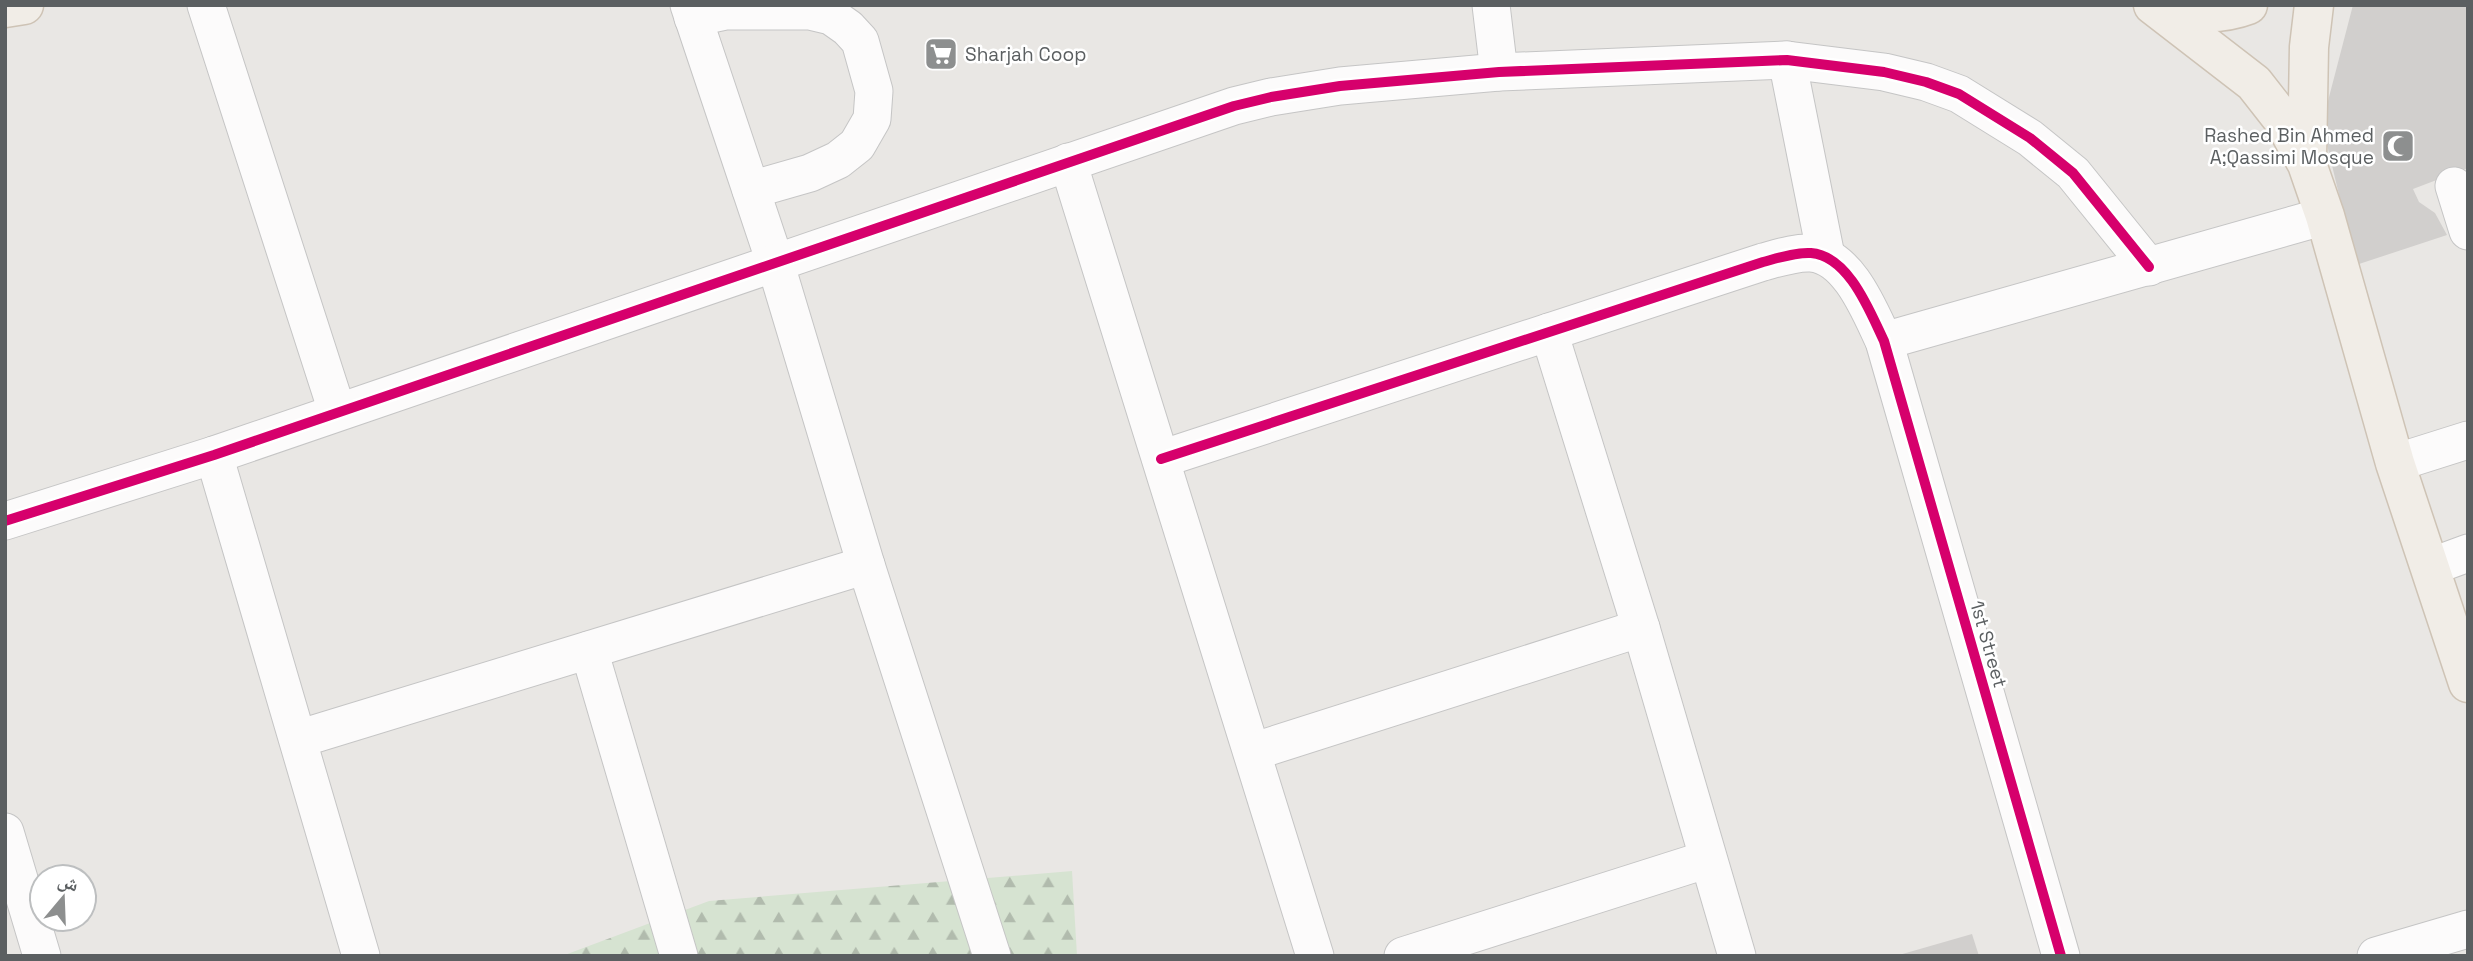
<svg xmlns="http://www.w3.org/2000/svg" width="2473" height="961" viewBox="0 0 2473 961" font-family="'Space Grotesk','Noto Naskh Arabic',sans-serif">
	<defs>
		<pattern id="forest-firs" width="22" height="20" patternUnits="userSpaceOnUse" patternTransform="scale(1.75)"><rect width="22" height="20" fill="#d6e3d1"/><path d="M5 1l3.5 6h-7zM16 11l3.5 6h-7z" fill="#b1bbad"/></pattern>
	</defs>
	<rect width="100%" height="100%" fill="#e9e7e4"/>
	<polygon fill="url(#forest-firs)" points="1072,871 1077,956 562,956 709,901"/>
	<g fill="#d1cfcd">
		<polygon points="2353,5 2468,5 2468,168 2413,189 2419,202 2435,213 2447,235 2356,265 2322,124"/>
		<polygon points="1972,934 1979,956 1899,956 1899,955"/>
	</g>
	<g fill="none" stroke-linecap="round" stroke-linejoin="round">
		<defs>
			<g id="minor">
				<polyline points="206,5 337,411"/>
				<polyline points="689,5 775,262 866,565 992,956"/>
				<polyline points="1491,5 1499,72"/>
				<polyline points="693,18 726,11 810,11 831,16 848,28 860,41 874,91 872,119 857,145 838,160 810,173 751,190"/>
				<polyline points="1787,60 1826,256"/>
				<polyline points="1068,162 1315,956"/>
				<polyline points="2454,186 2468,231"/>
				<polyline points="1549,332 1641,628 1737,956"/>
				<polyline points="1884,341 2325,216"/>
				<polyline points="214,455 361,956"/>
				<path d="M 1161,459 L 1763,262 C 1778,258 1796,252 1811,253 C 1849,256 1870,312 1884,341 L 2061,956"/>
				<polyline points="2395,463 2468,440"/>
				<polyline points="5,521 214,455 1234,106 1271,97 1340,86 1499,72 1787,60 1884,72 1926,82 1959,94 2030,138 2073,173 2149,267"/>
				<polyline points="2430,567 2468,553"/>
				<polyline points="589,650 679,956"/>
				<polyline points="298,739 866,565"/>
				<polyline points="1252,752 1641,628"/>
				<polyline points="5,832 42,956"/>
				<polyline points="1403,956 1708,859"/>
				<polyline points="2376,956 2468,929"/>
			</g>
			<g id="major">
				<polyline points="2153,5 2254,83 2283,120 2307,164 2325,216 2395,463 2468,683"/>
				<path d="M 2162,5 C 2191,13 2219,16 2248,5"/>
				<polyline points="5,8 24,5"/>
				<polyline points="2307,158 2309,47 2314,5"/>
			</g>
		</defs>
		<use href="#minor" stroke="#c5c5c5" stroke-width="39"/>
		<use href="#major" stroke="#cec3b5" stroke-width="41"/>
		<use href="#minor" stroke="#fcfbfb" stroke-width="37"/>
		<use href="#major" stroke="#f1ede7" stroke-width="38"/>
		<defs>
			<g id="cycleway">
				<path d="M 1161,459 L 1763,262 C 1778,258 1796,252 1811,253 C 1849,256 1870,312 1884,341 L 2061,956"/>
				<polyline points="5,521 214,455 1234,106 1271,97 1340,86 1499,72 1787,60 1884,72 1926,82 1959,94 2030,138 2073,173 2149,267"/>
			</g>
		</defs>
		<use href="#cycleway" stroke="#fff" stroke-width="15"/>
		<use href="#cycleway" stroke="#d6006c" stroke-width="10"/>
	</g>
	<defs>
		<symbol id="supermarket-square" viewBox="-11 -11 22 22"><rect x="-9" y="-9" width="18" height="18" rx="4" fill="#8d8f8f" stroke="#fff"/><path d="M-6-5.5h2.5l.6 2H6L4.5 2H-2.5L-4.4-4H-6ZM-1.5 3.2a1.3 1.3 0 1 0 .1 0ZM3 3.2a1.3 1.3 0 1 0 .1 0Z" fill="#fff"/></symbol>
		<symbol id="mosque-square" viewBox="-11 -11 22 22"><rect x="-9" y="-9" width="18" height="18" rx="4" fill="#8d8f8f" stroke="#fff"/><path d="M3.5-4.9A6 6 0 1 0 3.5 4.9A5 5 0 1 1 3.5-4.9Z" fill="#fff"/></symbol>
	</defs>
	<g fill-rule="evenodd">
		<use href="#supermarket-square" x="922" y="35" width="38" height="38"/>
		<use href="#mosque-square" x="2379" y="127" width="38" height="38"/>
	</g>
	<g text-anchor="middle" stroke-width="5" stroke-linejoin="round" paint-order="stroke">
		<g font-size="19" fill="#5b5f61" stroke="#fff" text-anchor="start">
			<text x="965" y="61">Sharjah Coop</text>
			<text x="2374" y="142" text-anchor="end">Rashed Bin Ahmed<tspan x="2374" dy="22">A;Qassimi Mosque</tspan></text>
		</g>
		<g font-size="19" fill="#5b5f61" stroke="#fff">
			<text transform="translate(1989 644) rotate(74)" y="7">1st Street</text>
		</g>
	</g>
	<rect width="2473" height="961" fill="none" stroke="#5b5f61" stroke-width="14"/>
	<g transform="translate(63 898) rotate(19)"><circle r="33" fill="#ffffff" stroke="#bdbfc0" stroke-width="2"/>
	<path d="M0-5L12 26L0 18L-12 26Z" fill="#8d8f8f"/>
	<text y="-10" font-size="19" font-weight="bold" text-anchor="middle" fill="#5b5f61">ش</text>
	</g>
</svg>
